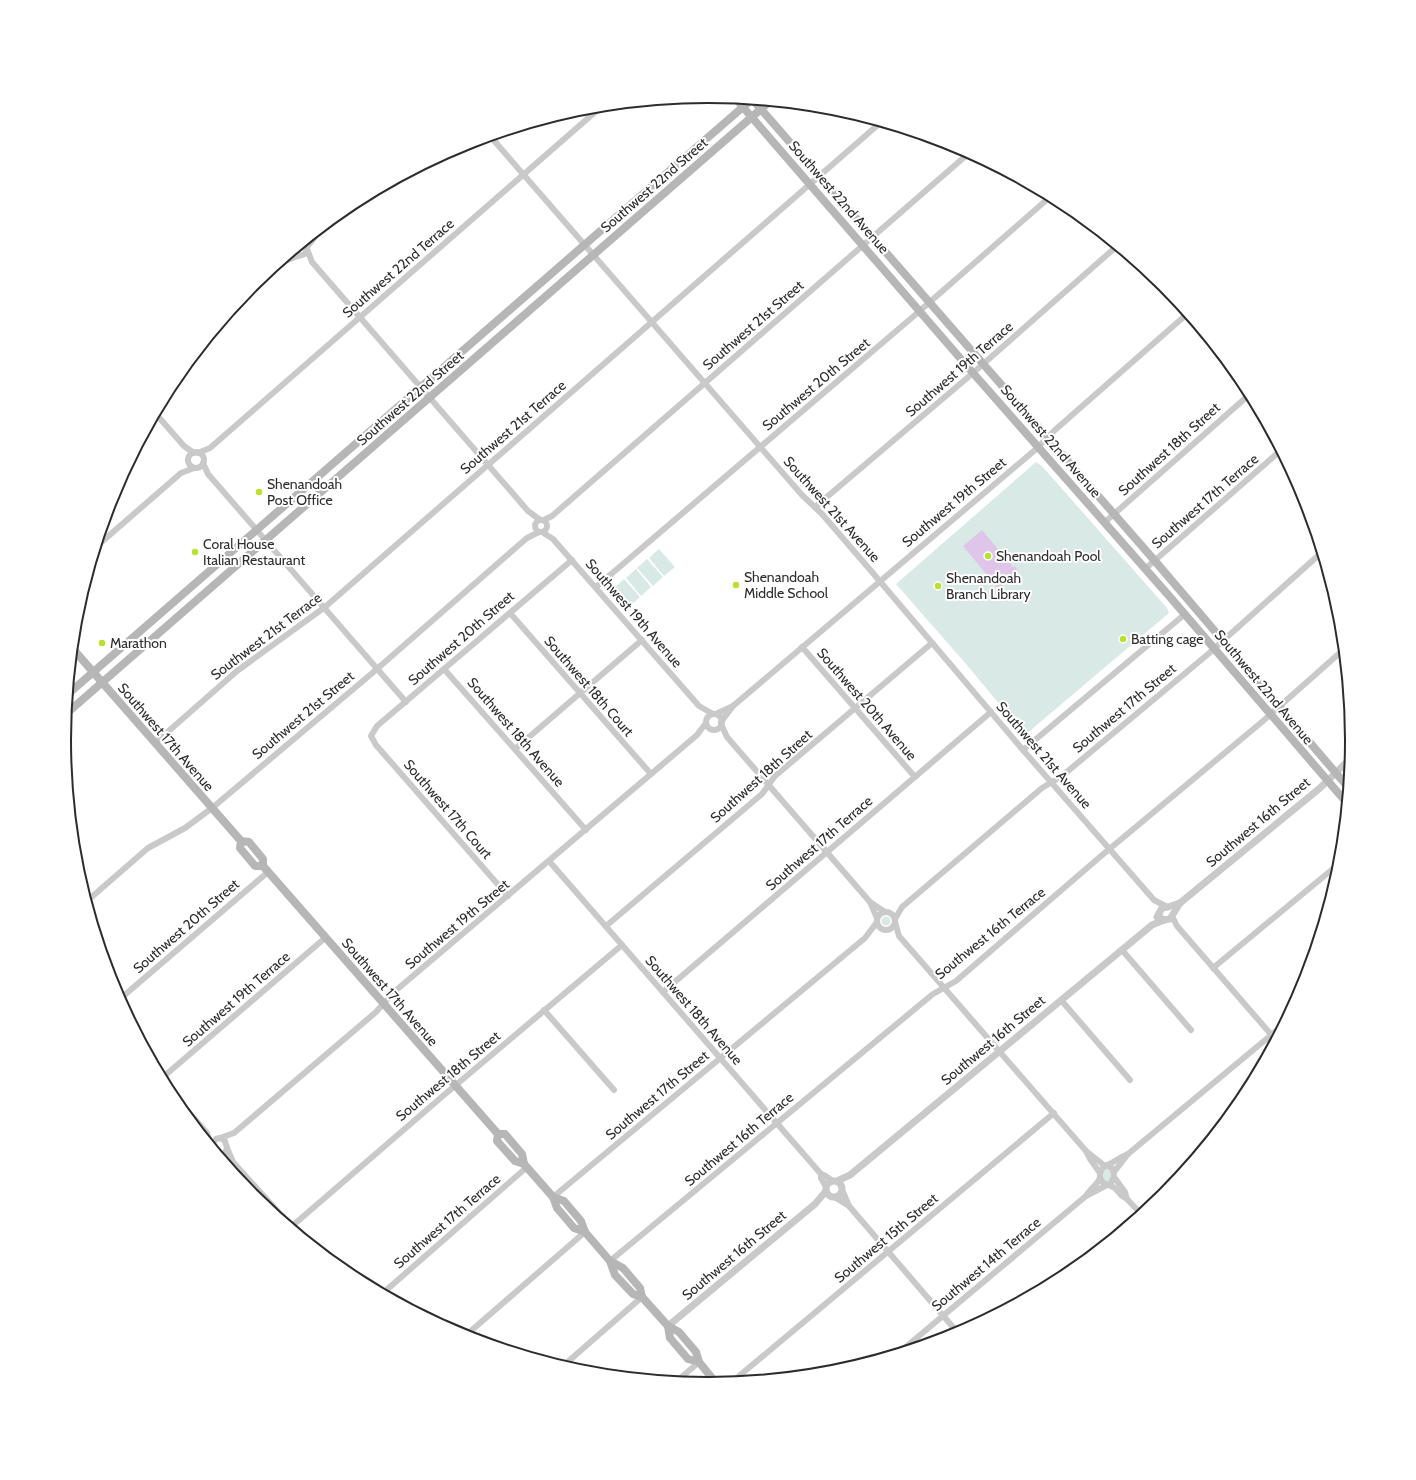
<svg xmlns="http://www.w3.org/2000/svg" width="1416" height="1480" viewBox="0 0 1416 1480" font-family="Cabin,sans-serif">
	<rect width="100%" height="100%" fill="#fff"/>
	<g fill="#d9e9e5">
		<polygon points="1036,462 1042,466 1167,608 1169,613 1025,735 966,664 896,584"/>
		<polygon points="659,549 675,567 664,576 649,558"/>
		<polygon points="647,559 663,577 653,586 637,568"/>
		<polygon points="636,569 651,587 641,596 626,578"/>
		<polygon points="624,579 640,597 630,606 614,588"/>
		<circle cx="886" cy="921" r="4.5"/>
		<polygon points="1106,1168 1110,1169 1111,1178 1110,1181 1106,1182 1103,1179 1103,1171"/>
	</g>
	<polygon fill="#dec5e9" points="982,530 1013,567 1015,566 1018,571 998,588 963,546"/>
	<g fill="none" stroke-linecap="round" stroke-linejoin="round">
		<g stroke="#c9c9c9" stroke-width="6">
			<polyline points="490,136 802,495 822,514 872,572 1023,750 1154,900 1167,907"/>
			<polyline points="314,234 336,216"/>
			<polyline points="307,247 315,237 316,233"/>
			<polyline points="307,249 312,262 528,511 539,519"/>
			<polyline points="293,252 299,256 305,254 307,247 304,242"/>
			<polyline points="241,299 285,261 298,256"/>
			<polyline points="156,414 184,446 194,453"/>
			<circle cx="196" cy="460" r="8"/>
			<polyline points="198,453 210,448 602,106"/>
			<polyline points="203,463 208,474 406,702"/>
			<polyline points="815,507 973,373 1117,246"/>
			<circle cx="541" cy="526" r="6"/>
			<polyline points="544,520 552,516 969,153"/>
			<polyline points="1105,522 1250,394"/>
			<polyline points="542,532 553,539 699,706 713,714"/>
			<polyline points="97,546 181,473 194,468"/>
			<polyline points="1145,569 1280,451"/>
			<polyline points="596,587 915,315 1051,196"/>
			<polyline points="510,613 651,774"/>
			<polyline points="802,647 915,777"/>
			<polyline points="444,669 586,830"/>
			<polyline points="716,714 733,706 1035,450 1055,430 1187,314"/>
			<circle cx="714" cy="722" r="8"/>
			<polyline points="721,722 733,706"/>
			<polyline points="721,724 727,737 870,902 877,918"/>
			<polyline points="155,743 237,671 325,607 880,123"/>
			<polyline points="515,749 642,640"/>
			<polyline points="1023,750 1185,614"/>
			<polyline points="549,861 821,1174 824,1175 833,1181"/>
			<polyline points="508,896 376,745 371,736 377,726 572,560"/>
			<polyline points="87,901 148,848 185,828 212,808 370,675 527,538 539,532"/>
			<polyline points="870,902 885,912"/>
			<circle cx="886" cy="921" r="9"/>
			<polyline points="1172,916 1177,926 1275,1039"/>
			<polyline points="895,919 902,907 1042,788 1062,776 1207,655 1321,553"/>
			<polyline points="895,922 899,936 1086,1151 1105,1166"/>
			<polyline points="606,926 762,794 775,776 932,643"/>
			<polyline points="1122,950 1191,1030"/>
			<polyline points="1213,968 1340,863"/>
			<polyline points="663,992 991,712"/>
			<polyline points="120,999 268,872"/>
			<polyline points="1061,1000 1130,1080"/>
			<polyline points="544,1010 614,1090"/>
			<polyline points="162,1078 325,938"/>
			<polyline points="167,1088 207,1133 211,1145"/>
			<polyline points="220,1138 234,1133 376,1012 394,992 697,735 706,723"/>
			<polyline points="211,1145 216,1139 220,1138 225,1141 227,1148 225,1153 220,1155"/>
			<polyline points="227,1148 233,1162 291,1226"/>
			<polyline points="1086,1151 1090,1159 1100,1173"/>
			<path d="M 1107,1165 L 1113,1169 L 1114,1177 L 1111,1183 L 1107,1185 C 1097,1181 1098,1169 1107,1165 Z"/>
			<path d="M 1107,1165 C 1115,1162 1120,1157 1128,1154"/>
			<polyline points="1114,1172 1128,1154 1281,1027"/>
			<polyline points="821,1174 821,1178 826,1187"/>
			<polyline points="1114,1177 1125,1192 1127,1199"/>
			<polyline points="1109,1185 1115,1188 1122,1196 1127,1199 1141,1214"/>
			<polyline points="843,1192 849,1206 958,1333"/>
			<path d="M 1086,1196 C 1090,1189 1097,1185 1100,1178"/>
			<polyline points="553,1197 865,938 877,922"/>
			<polyline points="836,1198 849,1206"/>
			<polyline points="291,1227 444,1095 622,945"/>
			<polyline points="610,1261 933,994 956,981 1101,856 1263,721 1343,650"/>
			<polyline points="383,1293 527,1167"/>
			<polyline points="465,1336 585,1232"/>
			<polyline points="901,1351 1086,1196 1107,1185"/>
			<polyline points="563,1366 642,1297"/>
			<polyline points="677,1381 699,1362"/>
			<polyline points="733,1381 1054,1113"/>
		</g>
		<g stroke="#c9c9c9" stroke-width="7">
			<polyline points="1159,914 1160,918 1164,920 1170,919 1180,903 1320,788 1350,759"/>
			<polyline points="1157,917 1162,908 1168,907 1180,903"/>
			<circle cx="834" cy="1189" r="8"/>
			<polyline points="837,1181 850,1175 1152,925 1164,920"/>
			<polyline points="668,1326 815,1204 826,1191"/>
		</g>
		<g stroke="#b6b6b6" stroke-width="8">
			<polyline points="736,99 973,373 1170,597 1346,802"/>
			<polyline points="753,100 1155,561 1347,786"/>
			<polyline points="73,649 241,841 249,842 263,859 263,866"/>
			<polyline points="68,694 751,100"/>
			<polyline points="67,713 769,102"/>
			<polyline points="241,841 240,848 255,866 263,866 498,1134 505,1134 522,1154 524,1164"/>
			<polyline points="498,1134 497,1141 515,1161 524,1164 553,1197 557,1208 574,1228 585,1232"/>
			<polyline points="553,1197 564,1201 581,1221 585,1232 610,1261 623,1268 640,1288 642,1297 668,1326 679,1332 696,1352 699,1362 716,1383"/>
			<polyline points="610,1261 615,1275 633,1294 642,1297"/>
			<polyline points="668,1326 670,1338 688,1359 699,1362"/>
		</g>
	</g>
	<g fill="#bae12f" stroke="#fff" stroke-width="1.5">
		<circle cx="259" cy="492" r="4"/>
		<circle cx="195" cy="552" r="4"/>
		<circle cx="988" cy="556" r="4"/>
		<circle cx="736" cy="585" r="4"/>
		<circle cx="938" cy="586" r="4"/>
		<circle cx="1123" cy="639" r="4"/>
		<circle cx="102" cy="643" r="4"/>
	</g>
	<g text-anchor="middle" stroke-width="4" stroke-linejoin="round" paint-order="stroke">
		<g font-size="14" fill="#2c2c2c" stroke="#fff">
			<text transform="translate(654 185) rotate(-41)" y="5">Southwest 22nd Street</text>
			<text transform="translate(839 197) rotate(49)" y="5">Southwest 22nd Avenue</text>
			<text transform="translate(398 268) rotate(-41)" y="5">Southwest 22nd Terrace</text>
			<text transform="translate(753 325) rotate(-41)" y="5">Southwest 21st Street</text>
			<text transform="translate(959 369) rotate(-41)" y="5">Southwest 19th Terrace</text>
			<text transform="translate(816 384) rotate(-40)" y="5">Southwest 20th Street</text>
			<text transform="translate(410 398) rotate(-41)" y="5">Southwest 22nd Street</text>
			<text transform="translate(513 427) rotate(-41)" y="5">Southwest 21st Terrace</text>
			<text transform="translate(1051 441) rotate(49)" y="5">Southwest 22nd Avenue</text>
			<text transform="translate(1169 449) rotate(-42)" y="5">Southwest 18th Street</text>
			<text transform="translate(1205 501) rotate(-41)" y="5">Southwest 17th Terrace</text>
			<text transform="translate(954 502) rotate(-40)" y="5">Southwest 19th Street</text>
			<text transform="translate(832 509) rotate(48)" y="5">Southwest 21st Avenue</text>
			<text transform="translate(634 613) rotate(49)" y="5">Southwest 19th Avenue</text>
			<text transform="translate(266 636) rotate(-37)" y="5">Southwest 21st Terrace</text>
			<text transform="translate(461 638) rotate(-41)" y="5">Southwest 20th Street</text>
			<text transform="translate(589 686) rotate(49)" y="5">Southwest 18th Court</text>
			<text transform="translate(1264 687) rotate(50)" y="5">Southwest 22nd Avenue</text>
			<text transform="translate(867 704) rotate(49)" y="5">Southwest 20th Avenue</text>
			<text transform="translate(1124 708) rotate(-40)" y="5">Southwest 17th Street</text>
			<text transform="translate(303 715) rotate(-40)" y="5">Southwest 21st Street</text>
			<text transform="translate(516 732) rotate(49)" y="5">Southwest 18th Avenue</text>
			<text transform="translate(166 737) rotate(49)" y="5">Southwest 17th Avenue</text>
			<text transform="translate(1044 755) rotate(49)" y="5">Southwest 21st Avenue</text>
			<text transform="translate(761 776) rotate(-42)" y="5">Southwest 18th Street</text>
			<text transform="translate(448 809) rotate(49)" y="5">Southwest 17th Court</text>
			<text transform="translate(1258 822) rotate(-40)" y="5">Southwest 16th Street</text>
			<text transform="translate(819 843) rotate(-41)" y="5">Southwest 17th Terrace</text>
			<text transform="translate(457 924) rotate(-40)" y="5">Southwest 19th Street</text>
			<text transform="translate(186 926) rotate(-41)" y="5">Southwest 20th Street</text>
			<text transform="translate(990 933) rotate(-39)" y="5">Southwest 16th Terrace</text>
			<text transform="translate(390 992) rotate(49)" y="5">Southwest 17th Avenue</text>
			<text transform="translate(236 999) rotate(-41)" y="5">Southwest 19th Terrace</text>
			<text transform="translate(694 1010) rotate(49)" y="5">Southwest 18th Avenue</text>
			<text transform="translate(993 1040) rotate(-40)" y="5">Southwest 16th Street</text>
			<text transform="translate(448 1076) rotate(-40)" y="5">Southwest 18th Street</text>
			<text transform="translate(657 1095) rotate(-40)" y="5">Southwest 17th Street</text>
			<text transform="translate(739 1139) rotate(-40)" y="5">Southwest 16th Terrace</text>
			<text transform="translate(447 1221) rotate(-41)" y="5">Southwest 17th Terrace</text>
			<text transform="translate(886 1238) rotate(-40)" y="5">Southwest 15th Street</text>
			<text transform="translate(734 1255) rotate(-40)" y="5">Southwest 16th Street</text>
			<text transform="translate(986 1264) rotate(-40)" y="5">Southwest 14th Terrace</text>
		</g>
		<g font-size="14" fill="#2c2c2c" stroke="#fff" text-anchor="start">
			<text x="267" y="489">Shenandoah<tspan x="267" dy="16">Post Office</tspan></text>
			<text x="203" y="549">Coral House<tspan x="203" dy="16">Italian Restaurant</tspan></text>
			<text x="996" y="561">Shenandoah Pool</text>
			<text x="744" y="582">Shenandoah<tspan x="744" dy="16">Middle School</tspan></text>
			<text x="946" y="583">Shenandoah<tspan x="946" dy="16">Branch Library</tspan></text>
			<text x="1131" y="644">Batting cage</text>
			<text x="110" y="648">Marathon</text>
		</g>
	</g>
	<path d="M0 0H1416V1480H0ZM71 740a637 637 0 1 1 1274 0a637 637 0 1 1-1274 0Z" fill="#fff" fill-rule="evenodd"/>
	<path fill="none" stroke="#2c2c2c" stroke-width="2" d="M71 740a637 637 0 1 1 1274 0a637 637 0 1 1-1274 0Z"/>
</svg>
